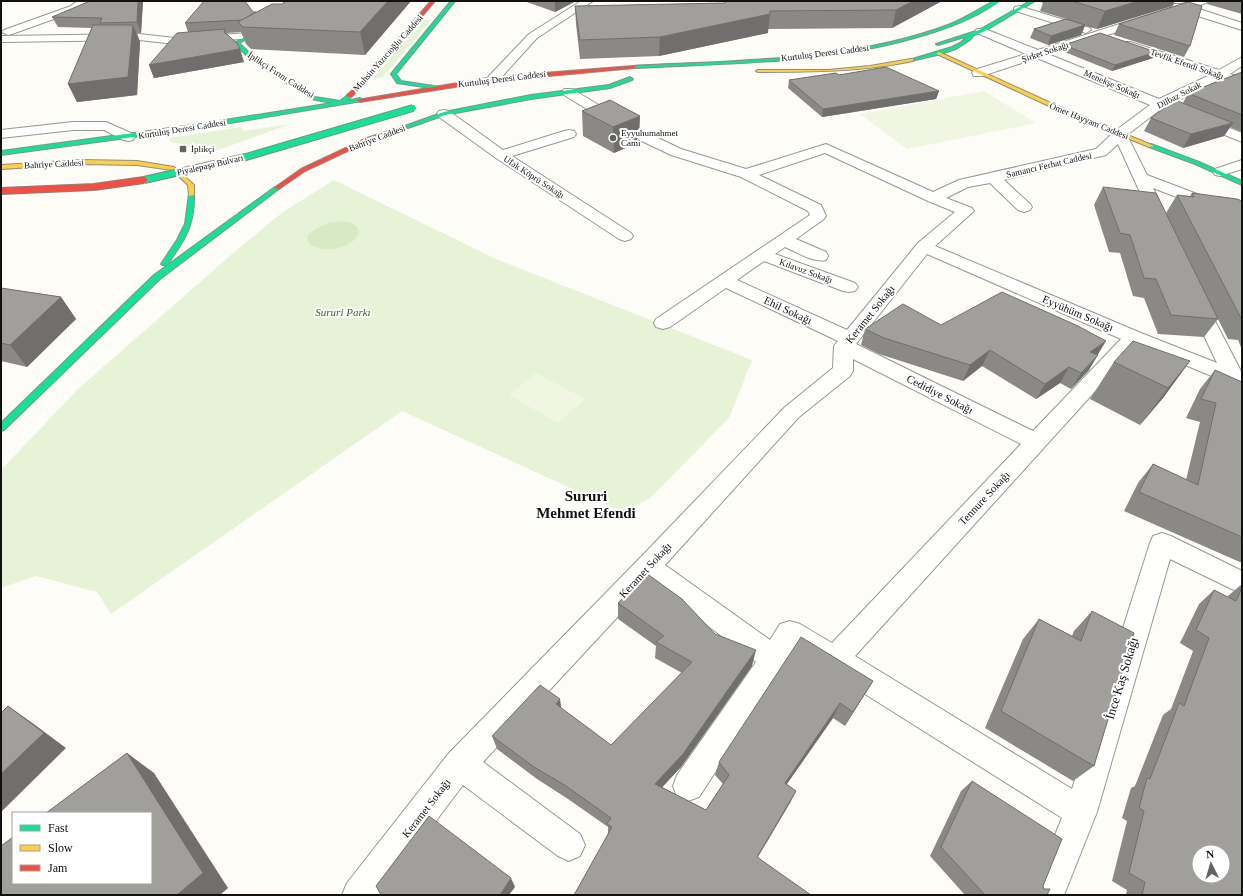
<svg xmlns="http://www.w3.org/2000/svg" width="1243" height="896" viewBox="0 0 1243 896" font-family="'Times New Roman',serif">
	<rect width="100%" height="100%" fill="#fdfcf7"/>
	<g fill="#e7f3d7">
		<polygon points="423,19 431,20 383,77 377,79 374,77"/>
		<polygon points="291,124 218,150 170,142 168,138 242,127 243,131"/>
		<polygon points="334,180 496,259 752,360 729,418 650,498 623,512 402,411 111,614 97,592 36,576 1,588 1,470 77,390 239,248 283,212"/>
	</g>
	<path fill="#d8eac5" d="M 330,222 C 341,221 353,220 359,230 C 357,248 325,254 312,245 C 297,235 323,225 330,222 Z"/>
	<g fill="#f0f6e1">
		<polygon points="984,91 1036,123 907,149 860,114"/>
		<polygon points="536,373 585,399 558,423 509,395"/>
	</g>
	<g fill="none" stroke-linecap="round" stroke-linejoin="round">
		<defs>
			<g id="street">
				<polygon points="77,1 88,1 79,10 12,34 8,35 2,32 4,30 71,6"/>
				<polygon points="581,1 593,1 537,38 497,82 489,82 487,79 489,76 529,34"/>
				<path d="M 1192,1 L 1207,1 L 1206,3 L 1193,7 L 1242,23 L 1242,30 L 1182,11 L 1048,54 L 1159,99 L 1210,75 L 1122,46 L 1120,44 L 1122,42 L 1130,42 L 1219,70 L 1242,57 L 1242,66 L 1230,74 L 1242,78 L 1242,86 L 1221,79 L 1170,104 L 1242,133 L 1242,142 L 1161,109 L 1127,135 L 1147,175 L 1242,211 L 1242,222 L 1153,188 L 1167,218 L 1165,221 L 1159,223 L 1153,221 L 1118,144 L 1106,155 L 1004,180 L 1030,204 L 1032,207 L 1030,210 L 1024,212 L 1018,210 L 990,183 L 968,187 L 946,198 L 972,208 L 974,211 L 935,246 L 1141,333 L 1217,363 L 1188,302 L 1191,298 L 1197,296 L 1203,298 L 1242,373 L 1242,400 L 1235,398 L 1226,382 L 1137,345 L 855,656 L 1072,789 L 1150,543 L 1153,536 L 1162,533 L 1171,536 L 1242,571 L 1242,594 L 1170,559 L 1097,812 L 1064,895 L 1030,895 L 1062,818 L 795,650 L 699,797 L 688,801 L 677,797 L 673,786 L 677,775 L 756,662 L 650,582 L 483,762 L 580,834 L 585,845 L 580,856 L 569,861 L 558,856 L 463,785 L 380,895 L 342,895 L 347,883 L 449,753 L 639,559 L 785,407 L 833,368 L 834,346 L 838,341 L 726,288 L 670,327 L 663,329 L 656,327 L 654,323 L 656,319 L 810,215 L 808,211 L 741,177 L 671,155 L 627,134 L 564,95 L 562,92 L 564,89 L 572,89 L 637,128 L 681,149 L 746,169 L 826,144 L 933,192 L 959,180 L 1096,149 L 1115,131 L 1150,105 L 1037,58 L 982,76 L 974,76 L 972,73 L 974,70 L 1026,54 L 977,33 L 975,31 L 977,29 L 985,29 L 1038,50 L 1173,7 L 1174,4 L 1182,4 ZM 825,153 L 928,201 L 955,212 L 918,243 L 847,330 L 737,280 L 764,261 L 843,291 L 849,292 L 855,291 L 858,287 L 855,283 L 775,254 L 785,247 C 797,252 813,263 826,260 L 828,256 L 826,252 L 796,239 L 824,219 L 826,216 L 821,205 L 759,175 ZM 927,254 L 1121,339 L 1033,431 L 856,344 ZM 853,359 L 1021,444 L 832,643 L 800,624 L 790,621 L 780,624 L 770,640 L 665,565 L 799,417 L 850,376 L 853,371 Z"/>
				<polygon points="1019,6 1090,28 1091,30 1086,33 1015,11 1014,9 1015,7"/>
				<polygon points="249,33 253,34 255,36 253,38 175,44 139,40 1,42 1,36 139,34 175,38"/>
				<polygon points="444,110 449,111 503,150 564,131 569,130 574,131 576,134 574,137 512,156 631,233 633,236 631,239 625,241 619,239 496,158 439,117 437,114 439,111"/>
				<polygon points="73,122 106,122 133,134 135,137 133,140 128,141 123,140 104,130 73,130 1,138 1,130"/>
				<polygon points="1242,160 1242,169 1220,176 1215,175 1213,172 1215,169"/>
			</g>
			<g id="fast">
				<polygon points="306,1 311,1 299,11 239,43 255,58 315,97 340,101 349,94 352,96 347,101 360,98 363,100 362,101 200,128 1,155 1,151 200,124 332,103 311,99 251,60 234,43 295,9"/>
				<polygon points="451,1 455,1 396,74 401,81 440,87 437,89 397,83 391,74"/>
				<path d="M 994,1 L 999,1 C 979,16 954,26 931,33 C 835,64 732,63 633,68 L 631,67 L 633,66 C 738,60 848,62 948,25 C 964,19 979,9 994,1 Z"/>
				<polygon points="1030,1 1035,1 983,32 974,35 970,40 956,49 937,55 911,61 909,60 952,47 960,43 968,36 938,45 936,44 979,30"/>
				<polygon points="630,77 633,79 632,80 610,88 531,99 445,115 405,129 402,127 444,112 531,95 609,85"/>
				<polygon points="1151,144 1199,162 1242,181 1242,185 1195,164 1149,147 1148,146"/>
				<polygon points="275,187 280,188 160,279 4,430 1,431 1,423 154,275"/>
				<path d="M 189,194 L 194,195 C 195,225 184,241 167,265 L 163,265 L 161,264 L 177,240 L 185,224 Z"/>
			</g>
			<g id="slow">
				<polygon points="939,52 1053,104 1154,146 1149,147 1049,106 937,54 937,53"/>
				<path d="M 911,59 L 913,59 L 913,61 C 861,72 810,72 758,72 L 756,71 L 758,70 L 828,70 L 870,66 Z"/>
				<polygon points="81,160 137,161 174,167 194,185 194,195 189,196 188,185 172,170 137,165 81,164 1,169 1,165"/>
			</g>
			<g id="jam">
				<polygon points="431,1 435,1 360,89 351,97 347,97 347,95 356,87"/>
				<polygon points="633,66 635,66 635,68 493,81 360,102 357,100 493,77"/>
				<polygon points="403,126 408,127 371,140 305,171 279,189 274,188 301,169 367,138"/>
			</g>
		</defs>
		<use href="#street" stroke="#979795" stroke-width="2"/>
		<use href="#fast" stroke="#8e8d8b" stroke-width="2"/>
		<use href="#slow" stroke="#8e8d8b" stroke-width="2"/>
		<use href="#jam" stroke="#8e8d8b" stroke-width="2"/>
		<use href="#street" fill="#fffffe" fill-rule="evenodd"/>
		<use href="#fast" fill="#16e098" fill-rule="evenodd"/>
		<use href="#slow" fill="#ffcf43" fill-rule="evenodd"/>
		<use href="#jam" fill="#f24e42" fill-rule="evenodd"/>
		<defs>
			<polyline id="fast-bridge" points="144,180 246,157 413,108"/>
			<polyline id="jam-bridge" points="1,191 94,187 144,180"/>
		</defs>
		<use href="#fast-bridge" stroke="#858482" stroke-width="8" stroke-linecap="butt"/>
		<use href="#jam-bridge" stroke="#858482" stroke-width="8" stroke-linecap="butt"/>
		<use href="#fast-bridge" stroke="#16e098" stroke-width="6"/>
		<use href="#jam-bridge" stroke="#f24e42" stroke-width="6"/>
	</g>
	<g fill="#8a8986">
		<polygon points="90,1 143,1 141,33 137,33 140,42 137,95 77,102 68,84 92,28 58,27 52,17"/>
		<polygon points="286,1 411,1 365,55 251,49 246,44 241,32 227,33 244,62 154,78 149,65 188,32 185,23 253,12 256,12 282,4"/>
		<polygon points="524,1 576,1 555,12"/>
		<polygon points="725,1 942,1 892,28 768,29 768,33 659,56 580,59 576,24 575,6 725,3"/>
		<polygon points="1039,1 1187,1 1182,2 1174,2 1172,6 1097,29 1085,26 1081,35 1048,45 1030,38 1034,29 1066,19 1040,11 1043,3"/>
		<polygon points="1208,1 1242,1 1242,14 1207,4"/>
		<polygon points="1119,24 1190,46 1184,57 1114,35"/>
		<polygon points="1064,45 1156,52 1153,58 1112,71 1062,51"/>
		<polygon points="1242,72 1242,132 1230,127 1224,136 1183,148 1144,131 1151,118 1183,103 1188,93"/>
		<polygon points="839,75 939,91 936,99 822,117 788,88 789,80"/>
		<polygon points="610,100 639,142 614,153 583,136 582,111"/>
		<polygon points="1103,187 1166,213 1177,195 1190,196 1192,193 1242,201 1242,350 1238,340 1228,339 1218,319 1204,337 1158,334 1144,298 1133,296 1120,253 1109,252 1094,205"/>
		<polygon points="1,288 61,297 76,319 27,367 1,361"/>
		<polygon points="941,325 1089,370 1071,389 1060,383 1036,399 982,366 963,381 879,354 861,345 865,329"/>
		<polygon points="1190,361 1163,398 1140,425 1090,399 1114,362"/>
		<polygon points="1215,370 1242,382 1242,563 1124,511 1138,483 1153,464 1186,480 1200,422 1186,418 1200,389"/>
		<polygon points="1242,584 1242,895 1126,895 1127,890 1112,881 1127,821 1122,818 1131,788 1135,786 1163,715 1171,709 1193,651 1180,643 1199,604 1214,590 1228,597 1228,596"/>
		<polygon points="618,603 715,634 752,666 681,767 662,787 706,810 723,784 715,775 719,762 873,681 845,726 833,718 787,784 790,803 608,835 608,827 568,799 537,779 497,749 492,736 611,745 682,673 655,658 656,646 618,619"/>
		<polygon points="1092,611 1094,766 1073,781 985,728 1023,639 1039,619 1072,636 1074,631"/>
		<polygon points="972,781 1043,886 1047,895 965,895 930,856 961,791"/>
	</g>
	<g fill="#716f6d">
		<polygon points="138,1 143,1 141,33 137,22"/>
		<polygon points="388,1 411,1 365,55 360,32"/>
		<polygon points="555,1 576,1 555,12"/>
		<polygon points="913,1 942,1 892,28 896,10"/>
		<polygon points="1139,1 1175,1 1172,6 1097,29 1105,11"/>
		<polygon points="770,14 768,33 659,56 660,37"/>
		<polygon points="133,25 140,42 137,95 77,102 68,84"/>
		<polygon points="1085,25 1081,35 1048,45 1051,36"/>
		<polygon points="240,49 244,62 154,78 149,65"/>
		<polygon points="1156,52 1153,58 1112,71 1115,65"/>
		<polygon points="939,91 936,99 822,117 823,109"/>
		<polygon points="640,116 639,142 614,153 613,127"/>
		<polygon points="1233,123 1224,136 1183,148 1191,134"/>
		<polygon points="61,297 76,319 27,367 10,345"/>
		<polygon points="1106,341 1097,356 1090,352"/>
		<polygon points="990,350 982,366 963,381 970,365"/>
		<polygon points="1098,355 1089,370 1071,389 1081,373"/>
		<polygon points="1190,361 1163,398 1140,425 1168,388"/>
		<polygon points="1069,367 1060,383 1036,399 1045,384"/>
		<polygon points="756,650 752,666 681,767 654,796 655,784"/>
		<polygon points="873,681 864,695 845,726 853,712"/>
		<polygon points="560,699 562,714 556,704"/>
		<polygon points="840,703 833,718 779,795 785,783"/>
		<polygon points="8,706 31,722 66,748 1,812 1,774"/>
		<polygon points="127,753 154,773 228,888 220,895 177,895"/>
		<polygon points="796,791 790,803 752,867 757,857"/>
		<polygon points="511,878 515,887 509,895 500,895"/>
	</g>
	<g fill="#a19f9c" stroke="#716f6d" fill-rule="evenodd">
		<polygon points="90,1 138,1 137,22 100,23 102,18 52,17"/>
		<polygon points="204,1 245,1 253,12 256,12 242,20 185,23"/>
		<polygon points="286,1 388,1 360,32 243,27 238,22 272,4 282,4"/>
		<polygon points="725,1 913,1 896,10 770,11 770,14 660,37 580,40 575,6 725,3"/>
		<polygon points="1072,1 1139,1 1105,11"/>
		<polygon points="1188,2 1202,6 1190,46 1119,24"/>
		<polygon points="1066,19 1085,25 1051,36 1034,29"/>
		<polygon points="93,25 133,25 128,77 68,84"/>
		<polygon points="225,29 224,32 237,43 240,49 149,65 177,33"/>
		<polygon points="1100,33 1156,52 1115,65 1064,45"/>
		<polygon points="886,67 939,91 823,109 789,80 836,73 839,75"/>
		<polygon points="1242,72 1242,115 1188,93"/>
		<polygon points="610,100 640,116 613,127 582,111"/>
		<polygon points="1175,100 1233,123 1191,134 1151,118"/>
		<polygon points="1103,187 1156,193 1218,319 1171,315 1156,279 1144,278 1130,235 1120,233"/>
		<polygon points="1192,193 1237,199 1242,201 1242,320 1177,195 1194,197"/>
		<polygon points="1,288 61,297 10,345 1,343"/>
		<polygon points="1002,292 1078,326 1106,341 1090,352 1098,355 1081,373 1069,367 1045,384 990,350 970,365 884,338 865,329 903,304 941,325"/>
		<polygon points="1133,341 1190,361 1168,388 1114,362"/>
		<polygon points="1215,370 1242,382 1242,537 1139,492 1153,464 1198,485 1216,403 1201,399"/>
		<polygon points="646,573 682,599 715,634 756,650 683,754 655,784 706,810 729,775 719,762 801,637 873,681 853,712 840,703 785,783 796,791 757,857 811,895 574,895 612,827 607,824 611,818 566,786 534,767 492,736 540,685 560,699 556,704 611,745 692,662 656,642 664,636 618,603"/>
		<path d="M 1242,588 L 1242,895 L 1142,895 L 1145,882 L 1129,873 L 1144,811 L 1139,808 L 1147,778 L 1150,779 L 1179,703 L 1184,706 L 1209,638 L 1196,630 L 1214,590 L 1236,601 ZM 1199,852 L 1223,852 L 1223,876 L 1199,876 Z"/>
		<polygon points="1092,611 1134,633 1094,766 1001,711 1039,619 1081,641"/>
		<polygon points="8,706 44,733 1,774 1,713"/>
		<polygon points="127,753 203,873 177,895 1,895 1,846 13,837 13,883 151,883 151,813 46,813"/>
		<polygon points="972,781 1062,839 1043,886 1044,889 1050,889 1047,895 985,895 941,847"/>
		<polygon points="429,816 511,878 500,895 381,895 376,886"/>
	</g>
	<g fill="#646362" stroke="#fff" stroke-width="1.5">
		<circle cx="613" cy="138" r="4"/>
		<rect x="179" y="145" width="8" height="8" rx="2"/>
	</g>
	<g text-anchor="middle" stroke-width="4" stroke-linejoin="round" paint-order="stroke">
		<g font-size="9" fill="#111" stroke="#fff">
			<text transform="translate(1045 52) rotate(-18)" y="3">Şirket Sokağı</text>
			<text transform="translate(388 53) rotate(-48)" y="3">Muhsin Yazıcıoğlu Caddesi</text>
			<text transform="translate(825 53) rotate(-7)" y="3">Kurtuluş Deresi Caddesi</text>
			<text transform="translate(1187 64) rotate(19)" y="3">Tevfik Efendi Sokağı</text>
			<text transform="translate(281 75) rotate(33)" y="3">İplikçi Fırını Caddesi</text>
			<text transform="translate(502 79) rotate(-7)" y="3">Kurtuluş Deresi Caddesi</text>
			<text transform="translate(1112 84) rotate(23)" y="3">Menekşe Sokağı</text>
			<text transform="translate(1179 95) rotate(-27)" y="3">Dilbaz Sokak</text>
			<text transform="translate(1089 121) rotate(22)" y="3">Ömer Hayyam Caddesi</text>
			<text transform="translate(182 129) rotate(-9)" y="3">Kurtuluş Deresi Caddesi</text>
			<text transform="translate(377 138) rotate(-21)" y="3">Bahriye Caddesi</text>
			<text transform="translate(54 164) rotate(-3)" y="3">Bahriye Caddesi</text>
			<text transform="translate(210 165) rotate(-13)" y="3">Piyalepaşa Bulvarı</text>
			<text transform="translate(1049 165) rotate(-13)" y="3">Samancı Ferhat Caddesi</text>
			<text transform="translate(534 177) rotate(33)" y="3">Ufak Köprü Sokağı</text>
			<text transform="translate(806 271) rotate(20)" y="3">Kılavuz Sokağı</text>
		</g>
		<g font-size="9" fill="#111" stroke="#fff" text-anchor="start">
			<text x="621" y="136">Eyyuhumahmet<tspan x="621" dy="10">Cami</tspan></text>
			<text x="191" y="152">İplikçi</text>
		</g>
		<g font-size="11" fill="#111" stroke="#fff">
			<text transform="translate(788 310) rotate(25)" y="4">Ehil Sokağı</text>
			<text transform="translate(1078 313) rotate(23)" y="4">Eyyühüm Sokağı</text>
			<text transform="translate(870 314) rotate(-51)" y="4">Keramet Sokağı</text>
			<text transform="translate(940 394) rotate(27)" y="4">Cedidiye Sokağı</text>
			<text transform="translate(984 498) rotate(-47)" y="4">Tennure Sokağı</text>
			<text transform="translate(645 570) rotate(-47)" y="4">Keramet Sokağı</text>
			<text transform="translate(426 808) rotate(-52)" y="4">Keramet Sokağı</text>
		</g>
		<g font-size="11" font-style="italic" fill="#2f6b1f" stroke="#fff">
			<text x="343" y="316">Sururi Parkı</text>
		</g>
		<g font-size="13" fill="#111" stroke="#fff">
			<text transform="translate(1121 678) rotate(-73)" y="5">İnce Kaş Sokağı</text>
		</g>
		<g font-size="15" font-weight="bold" fill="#111" stroke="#fff">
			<text x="586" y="501">Sururi<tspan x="586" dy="17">Mehmet Efendi</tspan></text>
		</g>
	</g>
	<rect width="1243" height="896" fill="none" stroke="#111111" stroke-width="4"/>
	<rect x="12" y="812" width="140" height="72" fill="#ffffff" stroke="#a0a0a0"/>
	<rect x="20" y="825" width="20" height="6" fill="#16e098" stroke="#a0a0a0"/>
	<text x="48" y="832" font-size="12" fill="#111111">Fast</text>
	<rect x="20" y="845" width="20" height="6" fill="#ffcf43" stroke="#a0a0a0"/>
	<text x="48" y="852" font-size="12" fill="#111111">Slow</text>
	<rect x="20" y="865" width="20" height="6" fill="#f24e42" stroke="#a0a0a0"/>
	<text x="48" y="872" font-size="12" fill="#111111">Jam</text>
	<g transform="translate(1211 864) rotate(355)"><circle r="19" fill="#ffffff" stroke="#a0a0a0"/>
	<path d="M0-3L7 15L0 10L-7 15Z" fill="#646362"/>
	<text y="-6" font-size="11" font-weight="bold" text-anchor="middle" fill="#111111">N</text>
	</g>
</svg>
